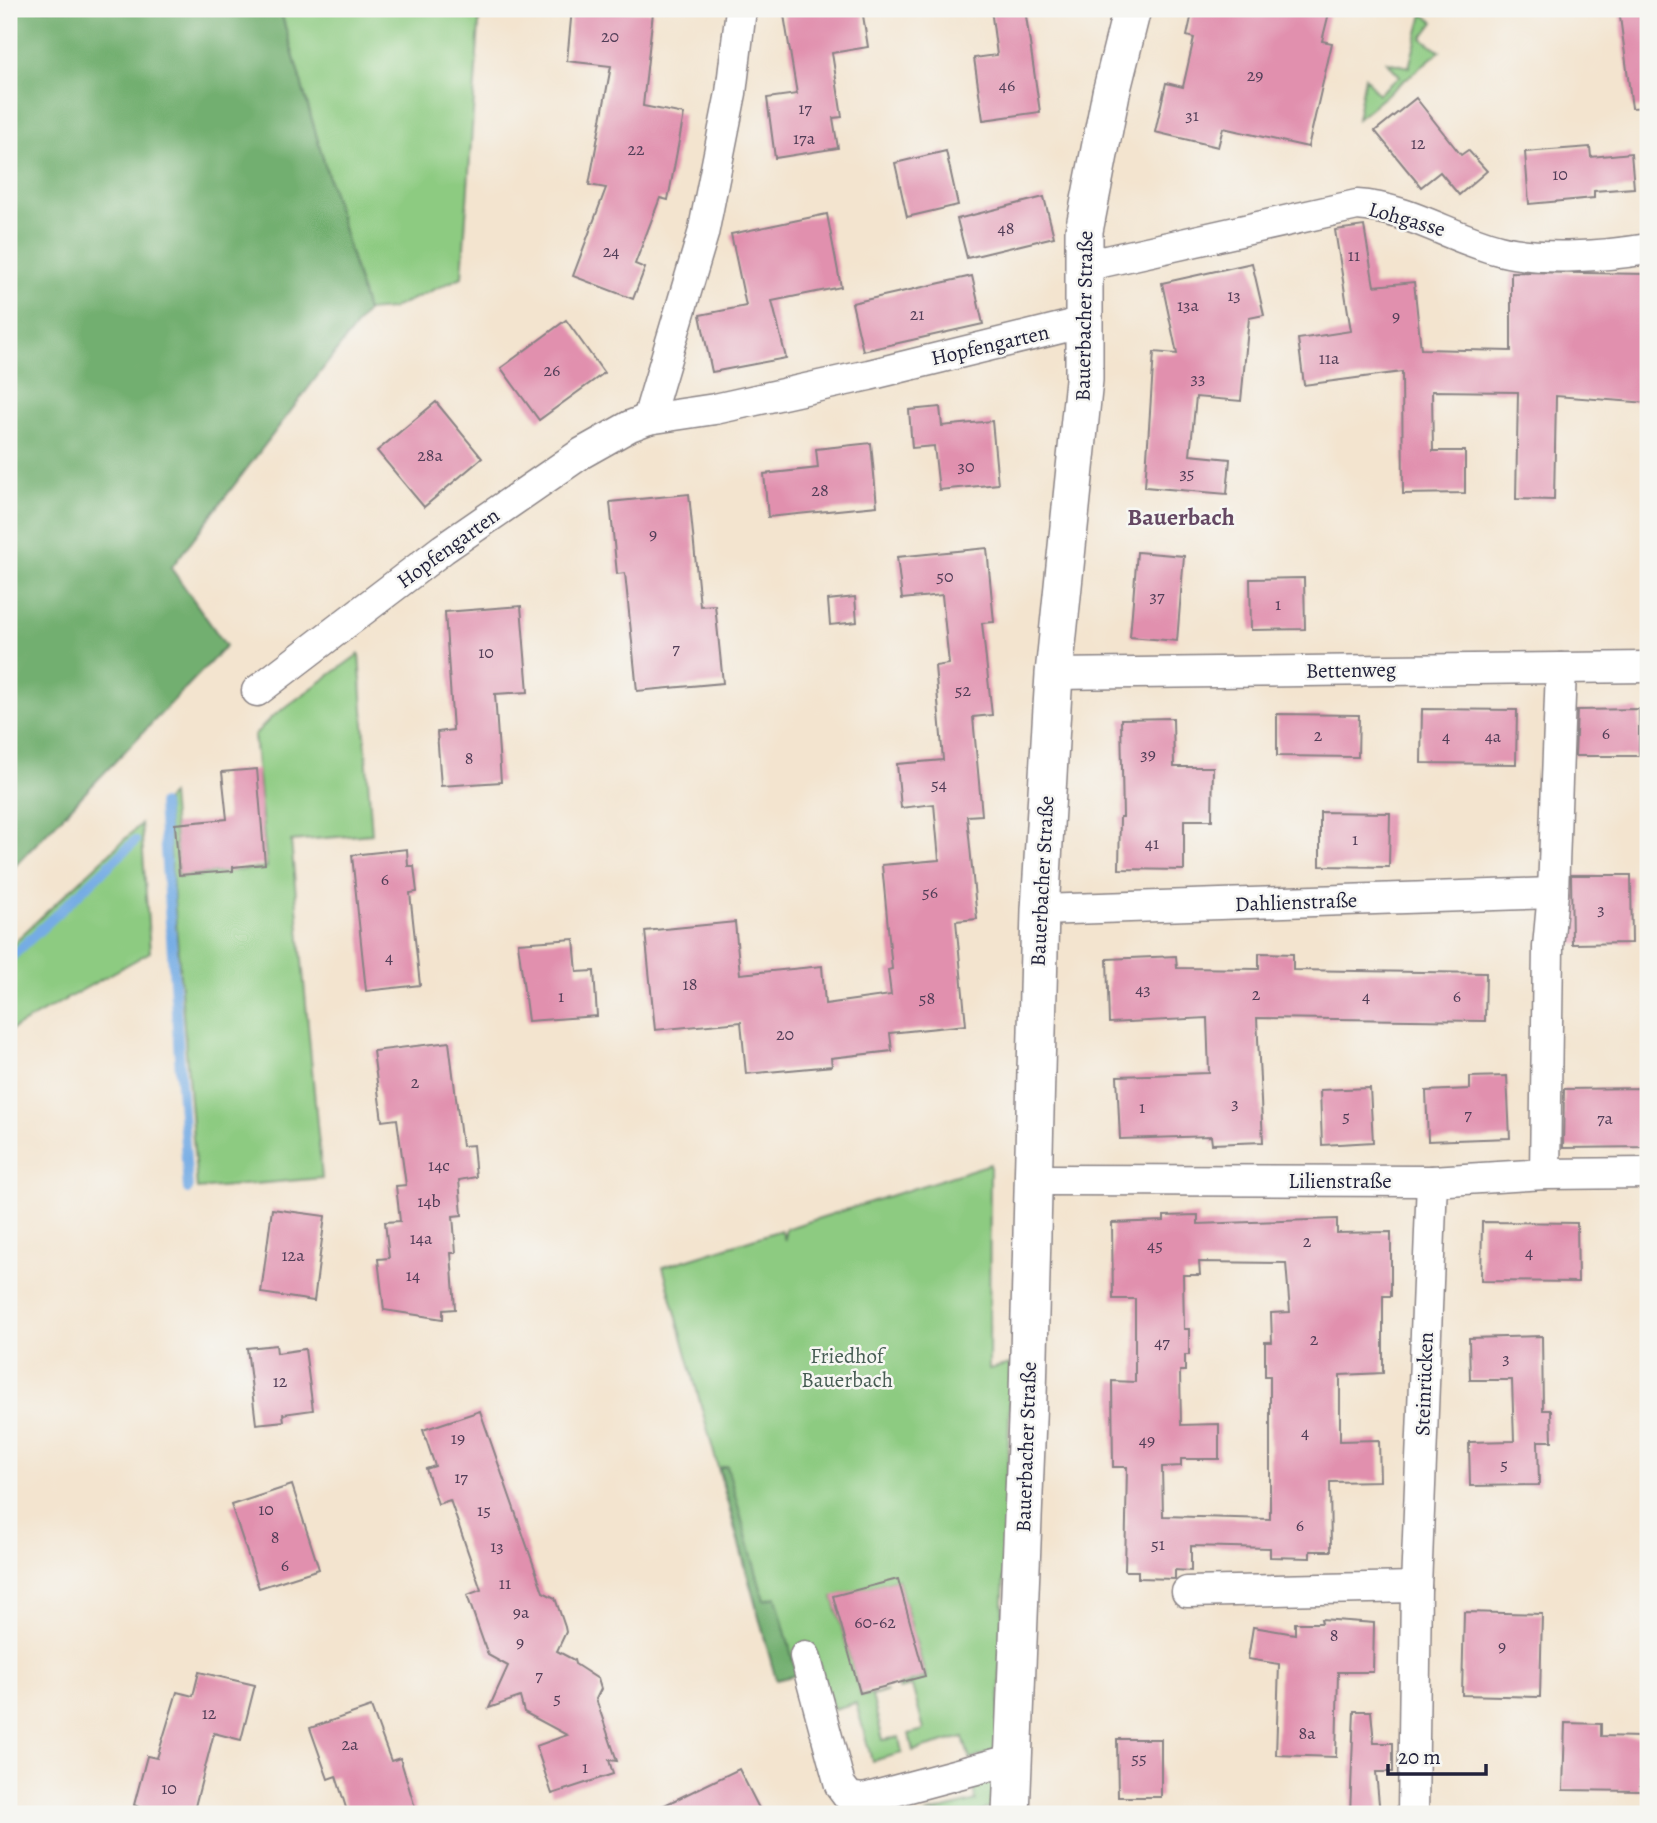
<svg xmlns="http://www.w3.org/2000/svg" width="1657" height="1823" viewBox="0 0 1657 1823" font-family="Alegreya,serif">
	<rect width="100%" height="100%" fill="#f6f6f2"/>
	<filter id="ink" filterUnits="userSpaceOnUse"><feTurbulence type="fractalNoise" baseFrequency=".0143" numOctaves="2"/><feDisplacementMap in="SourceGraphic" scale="14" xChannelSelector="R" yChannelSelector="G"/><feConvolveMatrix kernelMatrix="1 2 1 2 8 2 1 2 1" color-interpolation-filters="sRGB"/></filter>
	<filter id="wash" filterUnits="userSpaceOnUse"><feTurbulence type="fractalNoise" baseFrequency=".00686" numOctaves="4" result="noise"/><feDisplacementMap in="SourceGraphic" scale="28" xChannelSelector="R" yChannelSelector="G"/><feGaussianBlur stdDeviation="1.57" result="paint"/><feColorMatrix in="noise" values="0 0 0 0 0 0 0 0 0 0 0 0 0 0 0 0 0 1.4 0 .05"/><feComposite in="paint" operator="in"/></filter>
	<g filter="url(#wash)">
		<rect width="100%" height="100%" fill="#f3e4cf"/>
		<g fill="#8dcb81" stroke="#58765e" stroke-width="2">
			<polygon points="280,9 480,9 462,277 391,309 367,311"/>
			<polygon points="1423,14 1434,22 1422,38 1440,51 1357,119 1365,77 1378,94 1400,76 1387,62 1409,67"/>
			<polygon points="359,654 372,834 291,841 322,1178 197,1189 166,800 171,795 178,877 267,867 254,735 272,717"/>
			<polygon points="141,824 150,952 9,1031 9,947"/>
			<polygon points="990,1164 989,1369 1011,1364 998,1749 970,1760 963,1737 913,1751 909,1734 924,1730 912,1686 899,1689 898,1686 926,1677 898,1579 833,1597 861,1696 888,1691 872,1696 883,1740 899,1737 902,1753 872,1761 856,1703 833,1709 816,1653 772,1665 663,1267 781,1230 785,1240 785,1229"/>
			<polygon points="983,1780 995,1787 997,1805 974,1814 925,1814 976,1801 971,1781"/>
		</g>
		<g fill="#72af6f" stroke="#4a6855" stroke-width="2">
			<polygon points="9,9 280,9 367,311 171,568 226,646 9,872"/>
			<polygon points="727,1466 764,1600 776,1597 797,1675 776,1680 719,1468"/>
		</g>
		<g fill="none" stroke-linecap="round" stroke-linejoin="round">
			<g stroke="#75ace4" stroke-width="10">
				<polyline points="162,804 188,1189"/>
				<polyline points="9,959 135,841"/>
			</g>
		</g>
		<g id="blocks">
			<g fill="#e190ae" fill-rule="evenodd">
				<polygon points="572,9 653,12 643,106 684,114 668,200 660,198 635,264 645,268 633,299 573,276 606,188 589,185 611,66 567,61"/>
				<polygon points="783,9 862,9 868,47 832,53 842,117 833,118 838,148 775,158 767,98 797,94"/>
				<polygon points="991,9 1025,9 1040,112 983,120 974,58 997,55"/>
				<polygon points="1193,9 1330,9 1322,41 1332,43 1308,147 1223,128 1218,147 1155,132 1166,83 1183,87 1194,38 1187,36"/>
				<polygon points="1619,9 1648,9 1648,107 1632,108"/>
				<polygon points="1416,98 1461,155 1468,150 1487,171 1459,195 1440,172 1421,187 1375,131"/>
				<polygon points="1590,147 1591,157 1631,153 1634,188 1594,191 1594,198 1529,204 1525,152"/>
				<polygon points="946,151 958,205 907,217 895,163"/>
				<polygon points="1044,197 1054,237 967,258 957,219"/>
				<polygon points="827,214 841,287 772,301 786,358 712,372 700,315 746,306 731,234"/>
				<polygon points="1364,226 1374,286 1414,282 1421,349 1511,351 1511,272 1648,274 1648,403 1556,396 1554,500 1516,499 1518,392 1432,391 1433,451 1465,451 1465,493 1403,494 1402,372 1304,385 1298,339 1351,331 1335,230"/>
				<polygon points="1252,263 1264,315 1249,318 1241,401 1196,397 1190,455 1230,459 1227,494 1145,487 1154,352 1177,354 1162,283"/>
				<polygon points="972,276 983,324 863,351 852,303"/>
				<polygon points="566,320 604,373 539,420 501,368"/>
				<polygon points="436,402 482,458 424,507 377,451"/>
				<polygon points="940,407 942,426 992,421 998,484 939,490 934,446 912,448 909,410"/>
				<polygon points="871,443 877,506 768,517 764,474 818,468 816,449"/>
				<polygon points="689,494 700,606 715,605 723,683 637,691 625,573 617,574 610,502"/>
				<polygon points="987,548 994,622 982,623 992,715 973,717 982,815 967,816 977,919 956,921 966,1025 890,1033 892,1051 831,1058 832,1066 746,1074 741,1022 655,1030 645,931 735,922 740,974 822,966 825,1004 891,995 888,970 892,969 882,865 939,860 934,804 901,808 897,764 943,760 935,666 949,664 942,595 902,599 897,557"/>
				<polygon points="1137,552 1184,556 1177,641 1130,637"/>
				<polygon points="1304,578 1305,629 1251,630 1250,579"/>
				<polygon points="855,597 857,622 830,625 828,600"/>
				<polygon points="521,606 528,692 495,694 501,782 441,786 437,732 453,730 445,612"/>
				<polygon points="1422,709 1517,710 1516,764 1421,763"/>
				<polygon points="1639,709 1639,756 1575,756 1577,710"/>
				<polygon points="1277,714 1359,715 1358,757 1277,756"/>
				<polygon points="1173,718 1174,767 1213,767 1212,820 1184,820 1184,870 1119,869 1120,817 1123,817 1121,719"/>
				<polygon points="257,769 265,864 233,867 233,871 179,875 175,824 227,819 222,772"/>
				<polygon points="1320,812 1390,813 1389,867 1320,866"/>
				<polygon points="407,849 408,866 414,866 417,892 410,893 420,985 366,991 352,855"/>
				<polygon points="1571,875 1631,875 1632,943 1572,944"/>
				<polygon points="574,939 577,972 594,971 597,1016 528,1021 518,943"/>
				<polygon points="1259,953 1293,954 1293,970 1486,973 1485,1021 1257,1018 1263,1142 1212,1144 1211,1136 1120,1139 1117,1076 1209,1073 1207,1018 1109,1023 1107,959 1176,956 1177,968 1259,969"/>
				<polygon points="449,1042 462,1146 473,1145 476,1177 459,1180 462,1215 453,1216 456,1253 451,1253 455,1309 443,1310 443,1319 384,1310 378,1259 389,1258 385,1222 400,1221 396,1186 406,1185 397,1119 382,1121 373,1051"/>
				<polygon points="1507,1076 1510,1138 1428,1141 1426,1091 1470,1089 1470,1077"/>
				<polygon points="1370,1088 1373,1142 1322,1145 1320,1090"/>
				<polygon points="1648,1088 1648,1147 1563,1148 1564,1089"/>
				<polygon points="272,1209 325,1216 314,1301 261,1293"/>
				<path d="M 1198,1215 L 1198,1224 L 1337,1219 L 1337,1233 L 1391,1232 L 1391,1296 L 1383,1296 L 1383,1373 L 1340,1375 L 1340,1441 L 1379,1440 L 1380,1481 L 1330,1482 L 1331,1551 L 1310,1551 L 1310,1558 L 1270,1557 L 1270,1548 L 1191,1546 L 1191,1571 L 1175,1570 L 1175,1579 L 1138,1578 L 1138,1571 L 1125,1571 L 1127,1467 L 1113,1467 L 1112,1381 L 1135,1382 L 1135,1299 L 1113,1299 L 1112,1223 L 1164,1221 L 1164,1216 ZM 1199,1262 L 1286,1263 L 1290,1312 L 1271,1313 L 1272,1342 L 1265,1342 L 1265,1376 L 1270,1376 L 1270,1519 L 1163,1516 L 1162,1467 L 1181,1466 L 1181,1459 L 1219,1459 L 1219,1424 L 1181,1425 L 1180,1371 L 1185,1371 L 1185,1355 L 1189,1355 L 1189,1329 L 1184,1329 L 1183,1275 L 1200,1275 Z"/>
				<polygon points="1482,1222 1577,1223 1578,1282 1481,1281"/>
				<polygon points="1542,1336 1543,1410 1551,1410 1552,1441 1538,1441 1539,1485 1470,1486 1469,1442 1514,1441 1512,1380 1470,1380 1469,1338"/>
				<polygon points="276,1345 277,1353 305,1349 313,1410 283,1414 284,1421 256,1424 247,1348"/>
				<polygon points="480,1411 543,1592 555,1598 565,1627 566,1632 557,1651 574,1660 575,1664 598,1679 601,1689 596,1699 617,1761 609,1760 613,1774 552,1794 536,1746 567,1735 524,1712 520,1697 489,1708 508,1666 488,1655 467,1595 481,1590 450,1500 438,1504 426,1469 435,1466 423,1430"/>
				<polygon points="292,1485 319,1569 259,1588 231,1505"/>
				<polygon points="898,1579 925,1676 860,1693 833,1596"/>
				<polygon points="1464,1612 1542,1614 1540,1697 1462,1695"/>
				<polygon points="1321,1619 1374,1623 1373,1672 1338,1672 1336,1757 1276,1755 1279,1664 1248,1659 1253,1627 1295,1634 1295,1623 1322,1623"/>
				<polygon points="199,1672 255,1685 241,1740 214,1733 193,1814 139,1814 141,1808 134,1805 147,1756 157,1758 177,1692 193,1696"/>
				<polygon points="371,1707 391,1761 400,1758 417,1814 348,1814 336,1776 328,1779 310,1728"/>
				<polygon points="1354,1711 1371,1711 1374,1743 1393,1743 1393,1772 1376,1772 1380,1814 1350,1814"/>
				<polygon points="1565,1723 1601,1724 1601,1736 1640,1737 1640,1791 1563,1790"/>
				<polygon points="1117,1739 1161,1739 1161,1797 1118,1797"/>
				<polygon points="739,1769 762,1814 646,1814"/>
			</g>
		</g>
	</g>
	<g filter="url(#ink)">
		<use href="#blocks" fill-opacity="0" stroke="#8a8385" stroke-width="2"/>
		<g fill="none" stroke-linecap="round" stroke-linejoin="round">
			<defs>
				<g id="minor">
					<path d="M 1084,266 L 1357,205 C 1408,208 1451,238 1499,250 C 1542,261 1605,256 1648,249"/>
					<polyline points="648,419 703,234 731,93 741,9"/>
					<polyline points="1054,674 1648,667"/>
					<polyline points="257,691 443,549 582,453 630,426 648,419 715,409 869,375 1085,322"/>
					<polyline points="1040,910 1553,893"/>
					<polyline points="1545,1174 1548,947 1553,893 1561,668"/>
					<polyline points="1031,1180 1432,1181 1545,1174 1648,1173"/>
					<polyline points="1187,1592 1416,1587"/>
					<polyline points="805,1656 840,1785 849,1797 864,1799 1014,1759"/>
					<polyline points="1413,1814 1416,1587 1432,1181"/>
				</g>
				<polyline id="tertiary" points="1011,1814 1028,1395 1040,910 1054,674 1084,380 1084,231 1111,93 1132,9"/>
			</defs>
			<use href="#minor" stroke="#8a8385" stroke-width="33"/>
			<use href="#tertiary" stroke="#8a8385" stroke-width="40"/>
			<use href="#minor" stroke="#fff" stroke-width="30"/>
			<use href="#tertiary" stroke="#fff" stroke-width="37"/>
		</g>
	</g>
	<g text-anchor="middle" stroke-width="5" stroke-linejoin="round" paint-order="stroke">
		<g font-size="18" fill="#523e58">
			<text x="610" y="42">20</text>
			<text x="1255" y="81">29</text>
			<text x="1007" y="91">46</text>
			<text x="805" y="114">17</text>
			<text x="1192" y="121">31</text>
			<text x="804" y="144">17a</text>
			<text x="1418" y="149">12</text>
			<text x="636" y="155">22</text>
			<text x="1560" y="180">10</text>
			<text x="1006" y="234">48</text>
			<text x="611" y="257">24</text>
			<text x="1354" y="261">11</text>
			<text x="1234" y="301">13</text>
			<text x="1188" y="311">13a</text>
			<text x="917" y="320">21</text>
			<text x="1396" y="322">9</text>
			<text x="1329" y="364">11a</text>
			<text x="552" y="376">26</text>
			<text x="1198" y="384">33</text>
			<text x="430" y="461">28a</text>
			<text x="966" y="472">30</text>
			<text x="1187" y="479">35</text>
			<text x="820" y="496">28</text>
			<text x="653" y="540">9</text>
			<text x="945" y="582">50</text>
			<text x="1157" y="602">37</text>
			<text x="1278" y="610">1</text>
			<text x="676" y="654">7</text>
			<text x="486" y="658">10</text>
			<text x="963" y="696">52</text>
			<text x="1606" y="739">6</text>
			<text x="1318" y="741">2</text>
			<text x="1446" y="742">4</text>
			<text x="1493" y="742">4a</text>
			<text x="1148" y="760">39</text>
			<text x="469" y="764">8</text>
			<text x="939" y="790">54</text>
			<text x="1355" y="845">1</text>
			<text x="1152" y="849">41</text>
			<text x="385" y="885">6</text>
			<text x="930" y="898">56</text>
			<text x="1601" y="915">3</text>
			<text x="389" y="963">4</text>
			<text x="690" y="990">18</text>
			<text x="1143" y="995">43</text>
			<text x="1256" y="1000">2</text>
			<text x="561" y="1002">1</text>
			<text x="1366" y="1002">4</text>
			<text x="1457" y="1002">6</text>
			<text x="927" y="1004">58</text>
			<text x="785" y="1040">20</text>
			<text x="415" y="1088">2</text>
			<text x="1235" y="1109">3</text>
			<text x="1142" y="1113">1</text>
			<text x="1468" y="1120">7</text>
			<text x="1346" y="1122">5</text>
			<text x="1605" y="1124">7a</text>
			<text x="439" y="1171">14c</text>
			<text x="429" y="1207">14b</text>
			<text x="421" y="1244">14a</text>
			<text x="1307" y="1247">2</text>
			<text x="1155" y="1251">45</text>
			<text x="1529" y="1258">4</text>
			<text x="293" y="1261">12a</text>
			<text x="413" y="1281">14</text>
			<text x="1314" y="1345">2</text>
			<text x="1162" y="1348">47</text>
			<text x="1506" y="1364">3</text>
			<text x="280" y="1387">12</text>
			<text x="1305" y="1438">4</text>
			<text x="458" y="1444">19</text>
			<text x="1147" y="1446">49</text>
			<text x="1504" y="1470">5</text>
			<text x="461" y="1483">17</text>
			<text x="266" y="1515">10</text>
			<text x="484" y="1516">15</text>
			<text x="1300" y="1531">6</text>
			<text x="275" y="1543">8</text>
			<text x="1158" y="1550">51</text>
			<text x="497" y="1552">13</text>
			<text x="285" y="1571">6</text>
			<text x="505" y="1589">11</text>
			<text x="521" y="1618">9a</text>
			<text x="875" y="1628">60-62</text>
			<text x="1334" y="1641">8</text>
			<text x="520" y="1648">9</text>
			<text x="1502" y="1652">9</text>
			<text x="539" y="1681">7</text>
			<text x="557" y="1704">5</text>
			<text x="209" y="1719">12</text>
			<text x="1307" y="1739">8a</text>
			<text x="350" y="1750">2a</text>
			<text x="1139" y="1764">55</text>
			<text x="585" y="1773">1</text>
			<text x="169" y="1794">10</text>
		</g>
		<g font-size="21" fill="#22223b" stroke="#f6f6f2">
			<text transform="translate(1407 219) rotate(16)" y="7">Lohgasse</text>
			<text transform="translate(1084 316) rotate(-89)" y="7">Bauerbacher Straße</text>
			<text transform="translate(990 345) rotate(-13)" y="7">Hopfengarten</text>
			<text transform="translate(448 548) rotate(-36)" y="7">Hopfengarten</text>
			<text transform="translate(1351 670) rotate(-1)" y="7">Bettenweg</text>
			<text transform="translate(1042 881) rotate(-87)" y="7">Bauerbacher Straße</text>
			<text transform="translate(1296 902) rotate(-2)" y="7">Dahlienstraße</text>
			<text x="1340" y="1188">Lilienstraße</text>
			<text transform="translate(1424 1384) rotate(-88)" y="7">Steinrücken</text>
			<text transform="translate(1026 1447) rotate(-88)" y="7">Bauerbacher Straße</text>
		</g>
		<g font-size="21" fill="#475d54" stroke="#f6f6f2">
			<text x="847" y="1363">Friedhof<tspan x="847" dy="24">Bauerbach</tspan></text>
		</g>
		<g font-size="24" font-weight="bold" fill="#654863" stroke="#f6f6f2">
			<text x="1181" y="525">Bauerbach</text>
		</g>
	</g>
	<rect width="1657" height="1823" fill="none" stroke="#f6f6f2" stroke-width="35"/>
	<path d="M1388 1764v10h98v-10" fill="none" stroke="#22223b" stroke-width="3.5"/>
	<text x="1398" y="1764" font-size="21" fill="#22223b" stroke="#f6f6f2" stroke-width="5" paint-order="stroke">20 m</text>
</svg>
